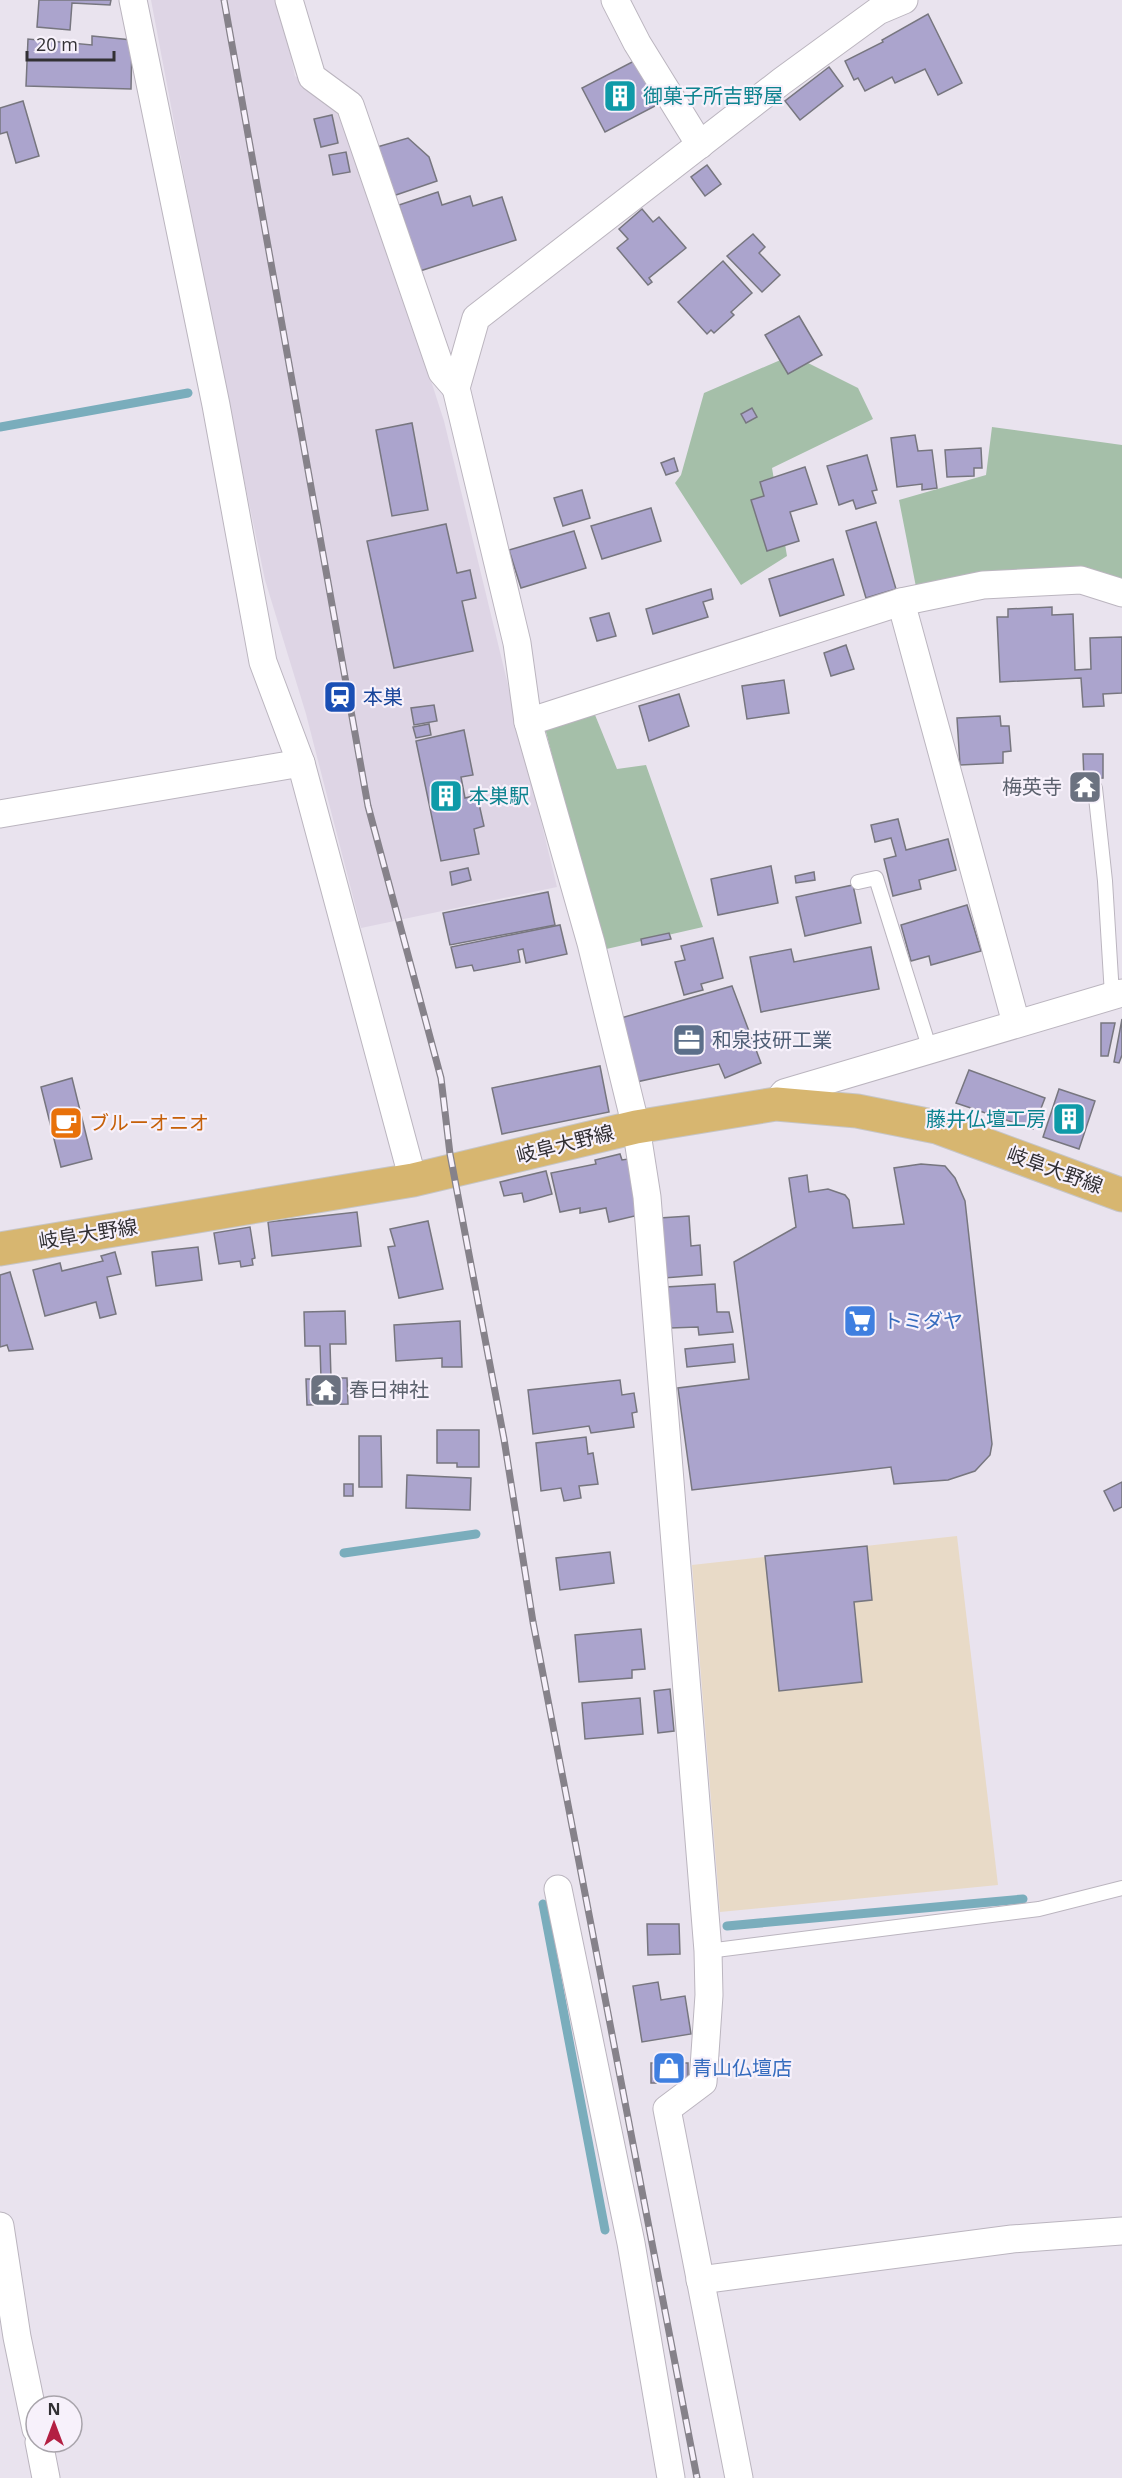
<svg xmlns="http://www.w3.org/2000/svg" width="1122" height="2478" viewBox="0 0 1122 2478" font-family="'Open Sans','Noto Sans JP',sans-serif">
	<rect width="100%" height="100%" fill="#e9e3ee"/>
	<polygon fill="#e8dac7" points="957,1536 998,1885 720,1912 692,1565"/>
	<polygon fill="#ded5e5" points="151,0 279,0 295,76 343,108 444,421 557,887 361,928 306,714 265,580 214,334"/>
	<g fill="#a5bfa9">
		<polygon points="792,355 858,388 873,419 772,468 787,556 741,585 675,483 681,475 704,393"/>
		<polygon points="992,427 1122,445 1122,580 916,587 899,500 986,475"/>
		<polygon points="593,710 617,769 646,765 703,927 602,950 544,724"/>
	</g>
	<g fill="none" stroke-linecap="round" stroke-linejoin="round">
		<g stroke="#7aadbc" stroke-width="9">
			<polyline points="0,427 188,393"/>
			<polyline points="344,1553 476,1534"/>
			<polyline points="543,1904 605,2230"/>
			<polyline points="727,1926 1023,1899"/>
		</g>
	</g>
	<g fill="#aba4cd" stroke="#77767f" stroke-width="1.5">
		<polygon points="39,0 111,0 110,5 72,3 70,30 37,27"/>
		<polygon points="928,14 962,83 938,95 925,69 895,83 892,77 865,91 858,78 854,80 845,61 883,42 882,40"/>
		<polygon points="92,36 132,40 131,89 26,86 28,39 92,45"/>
		<polygon points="636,60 659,104 605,132 582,88"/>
		<polygon points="829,67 843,86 800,120 785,101"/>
		<polygon points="23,101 39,156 16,163 7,132 0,134 0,108"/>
		<polygon points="332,115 338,143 321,147 314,119"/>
		<polygon points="408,138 429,157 437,181 393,196 377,147"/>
		<polygon points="346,152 350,172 333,175 329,155"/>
		<polygon points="707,165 721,184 705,196 691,177"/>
		<polygon points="438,192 442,205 470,196 473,206 502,197 516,240 420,271 399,205"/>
		<polygon points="642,209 653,222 659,217 686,248 649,278 652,282 648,285 617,248 628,239 619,229"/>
		<polygon points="753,234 765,247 759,253 780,275 762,292 727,256"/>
		<polygon points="723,261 752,293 731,312 734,315 714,333 711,330 707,334 678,302"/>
		<polygon points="799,316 822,355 788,374 765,335"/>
		<polygon points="752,408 757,417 746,423 741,414"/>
		<polygon points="412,423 428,510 392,516 376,430"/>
		<polygon points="915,435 918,451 932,450 937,488 922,490 922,484 897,487 891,438"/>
		<polygon points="981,448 982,468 974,468 974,476 947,477 945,450"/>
		<polygon points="867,455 877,490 872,491 876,503 856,509 853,500 839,505 827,466"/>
		<polygon points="674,458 678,471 666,475 661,463"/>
		<polygon points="805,467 817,504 790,512 799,541 767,551 751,500 764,496 760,482"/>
		<polygon points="582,490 590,518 563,526 554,498"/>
		<polygon points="651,508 661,541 602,559 591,526"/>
		<polygon points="876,522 896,589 866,598 846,531"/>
		<polygon points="446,524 457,573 470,570 476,598 462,601 473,651 394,668 367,541"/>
		<polygon points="574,531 586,568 521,588 509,550"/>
		<polygon points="833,559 844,595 780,616 769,579"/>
		<polygon points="711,589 713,599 703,602 708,617 653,634 646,609"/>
		<polygon points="1052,607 1052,615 1073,614 1075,670 1091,669 1090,638 1122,637 1122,693 1103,694 1104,706 1083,707 1081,678 1000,682 997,617 1008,617 1008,609"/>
		<polygon points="609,613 616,636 597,641 590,618"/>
		<polygon points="846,645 854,669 831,676 824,653"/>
		<polygon points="784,680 789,713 747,719 742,686"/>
		<polygon points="679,694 689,726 649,741 639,706"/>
		<polygon points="434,705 437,721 414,725 411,708"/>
		<polygon points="1000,716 1001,726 1009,726 1011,751 1003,752 1003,763 960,765 957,718"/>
		<polygon points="429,724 431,735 416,738 413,727"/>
		<polygon points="464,730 473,775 461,777 465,798 477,795 484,826 474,829 479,854 441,861 416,741"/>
		<polygon points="1083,754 1103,754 1103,778 1084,779"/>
		<polygon points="898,819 906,850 948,839 956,870 919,880 921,889 893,896 884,859 896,856 891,838 875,842 871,825"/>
		<polygon points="771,866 778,903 718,915 711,879"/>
		<polygon points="468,868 471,880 452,885 450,872"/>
		<polygon points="814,872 815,880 796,883 795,876"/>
		<polygon points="853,885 861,923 805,936 796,897"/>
		<polygon points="548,892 555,925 450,945 443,913"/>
		<polygon points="967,905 981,951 931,965 929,956 911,961 901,925"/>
		<polygon points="560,925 567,954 526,963 523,949 518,950 520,962 474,971 472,965 456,968 451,947"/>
		<polygon points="669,933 671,939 642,945 641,939"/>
		<polygon points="713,938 723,978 701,984 703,990 684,995 675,962 685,960 681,946"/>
		<polygon points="871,947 879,989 761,1012 750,957 791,949 794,962"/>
		<polygon points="732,986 761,1063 725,1078 719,1064 636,1082 621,1018"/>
		<polygon points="1122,1019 1122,1055 1119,1063 1114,1062"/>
		<polygon points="1101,1023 1115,1023 1108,1056 1101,1056"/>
		<polygon points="600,1066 609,1112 502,1134 492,1088"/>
		<polygon points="969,1070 1045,1098 1033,1129 956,1103"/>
		<polygon points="72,1078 92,1159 61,1167 41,1087"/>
		<polygon points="1059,1089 1095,1101 1079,1149 1043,1137"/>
		<polygon points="620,1154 622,1160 628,1159 639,1215 609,1222 606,1208 580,1213 580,1208 560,1212 551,1173 596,1164 595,1160"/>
		<polygon points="921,1164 945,1166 955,1178 965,1201 992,1444 990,1455 975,1471 948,1480 894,1484 891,1467 692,1490 678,1388 749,1379 734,1262 796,1227 789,1178 807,1175 809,1192 828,1189 845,1195 849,1200 853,1228 904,1224 894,1168"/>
		<polygon points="546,1171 552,1194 524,1202 522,1193 504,1196 500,1182"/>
		<polygon points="357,1212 361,1246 272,1256 268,1222"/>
		<polygon points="689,1216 691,1246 700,1245 702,1275 664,1278 660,1218"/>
		<polygon points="428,1221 443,1289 399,1298 388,1247 395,1246 390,1229"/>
		<polygon points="250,1227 255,1258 252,1259 253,1265 241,1267 240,1261 219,1264 214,1233"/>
		<polygon points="198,1247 202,1280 156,1286 152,1252"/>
		<polygon points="115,1252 121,1274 107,1277 116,1314 100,1318 96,1302 45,1316 33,1270 60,1263 62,1271 103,1261 101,1256"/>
		<polygon points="10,1272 33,1349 9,1351 7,1345 0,1347 0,1275"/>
		<polygon points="715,1284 717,1312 729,1312 733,1332 699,1335 698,1327 670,1328 666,1287"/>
		<polygon points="345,1311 346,1344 330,1344 331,1378 347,1378 348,1404 307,1405 306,1379 321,1379 320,1346 305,1346 304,1312"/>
		<polygon points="460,1321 462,1367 442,1367 442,1358 396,1361 394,1325"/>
		<polygon points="733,1344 735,1362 687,1367 685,1349"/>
		<polygon points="620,1380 622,1395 634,1393 637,1412 632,1413 634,1427 591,1433 589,1426 533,1434 528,1390"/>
		<polygon points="437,1430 479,1430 479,1467 457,1467 457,1463 437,1463"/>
		<polygon points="359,1436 381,1436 382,1487 359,1487"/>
		<polygon points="586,1437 588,1454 593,1453 598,1484 579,1486 581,1498 564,1501 561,1488 541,1491 536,1443"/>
		<polygon points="407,1475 471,1478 470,1510 406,1508"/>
		<polygon points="1122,1482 1122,1507 1114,1511 1104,1491"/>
		<rect x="344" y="1484" width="9" height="12"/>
		<polygon points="867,1546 872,1600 854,1602 862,1682 779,1691 765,1556"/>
		<polygon points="610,1552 614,1583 560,1590 556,1558"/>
		<polygon points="641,1629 645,1669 632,1670 632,1678 579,1682 575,1635"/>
		<polygon points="670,1689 674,1731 658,1733 654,1691"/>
		<polygon points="640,1698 643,1734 585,1739 582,1703"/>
		<polygon points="647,1924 679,1924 680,1954 648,1955"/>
		<polygon points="658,1982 661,2000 685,1996 691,2034 642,2042 633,1986"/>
		<rect x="651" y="2063" width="37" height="20"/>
	</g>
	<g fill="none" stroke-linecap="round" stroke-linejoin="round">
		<defs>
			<g id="service">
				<polyline points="1095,788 1105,881 1112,995"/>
				<polyline points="858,882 876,878 930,1050"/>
				<polyline points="708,1951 1039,1909 1122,1888"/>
			</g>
			<g id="minor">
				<polyline points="133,0 216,405 263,662 301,763 413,1180"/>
				<polyline points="289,0 312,77 350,105 442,372 456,388"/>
				<polyline points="615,0 637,43 700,145"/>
				<polyline points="901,602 1016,1023"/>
				<polyline points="528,722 901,602 983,585 1081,580 1122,593"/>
				<polyline points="0,814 301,763"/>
				<polyline points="776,1104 784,1093 1122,993"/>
				<polyline points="558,1889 631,2243 671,2478"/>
				<polyline points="0,2226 17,2337 36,2429"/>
				<polyline points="700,2280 1012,2239 1122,2231"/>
				<polyline points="39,2442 46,2478"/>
				<polyline points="739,2478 667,2109 703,2082 709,1995 708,1951 647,1197 636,1127 591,943 528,722 517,643 456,388 476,318 782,81 878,11 904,0"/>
			</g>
			<polyline id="primary" points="0,1249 413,1180 636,1127 776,1104 857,1111 937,1127 1122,1195"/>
		</defs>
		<use href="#service" stroke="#bbb5bf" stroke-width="16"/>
		<use href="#minor" stroke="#bbb5bf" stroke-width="29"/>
		<use href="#primary" stroke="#c6c5c6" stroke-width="35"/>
		<use href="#service" stroke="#fff" stroke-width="14"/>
		<use href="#minor" stroke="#fff" stroke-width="27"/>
		<use href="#primary" stroke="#d7b670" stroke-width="33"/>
		<defs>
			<polyline id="rail" points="224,0 368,806 441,1078 450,1154 504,1439 533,1622 697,2478"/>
		</defs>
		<use href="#rail" stroke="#86828a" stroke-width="7"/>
		<use href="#rail" stroke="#f7f1fb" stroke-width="4.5" stroke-dasharray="14" stroke-linecap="butt"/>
	</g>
	<defs>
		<symbol id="building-square" viewBox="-11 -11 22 22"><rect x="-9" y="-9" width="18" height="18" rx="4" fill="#0f9aa8" stroke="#f7f1fb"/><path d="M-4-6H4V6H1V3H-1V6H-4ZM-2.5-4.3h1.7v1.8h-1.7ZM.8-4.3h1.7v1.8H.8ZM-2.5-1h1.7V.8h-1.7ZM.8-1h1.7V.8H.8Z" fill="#fff"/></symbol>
		<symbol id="station-square" viewBox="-11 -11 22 22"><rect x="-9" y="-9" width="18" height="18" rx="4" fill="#1a4fb4" stroke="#f7f1fb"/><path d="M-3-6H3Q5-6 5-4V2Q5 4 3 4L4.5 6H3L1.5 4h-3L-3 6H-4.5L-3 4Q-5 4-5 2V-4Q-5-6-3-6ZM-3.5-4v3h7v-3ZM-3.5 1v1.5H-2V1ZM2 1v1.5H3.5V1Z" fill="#fff"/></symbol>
		<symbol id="temple-square" viewBox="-11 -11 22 22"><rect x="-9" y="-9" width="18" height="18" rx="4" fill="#6b7280" stroke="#f7f1fb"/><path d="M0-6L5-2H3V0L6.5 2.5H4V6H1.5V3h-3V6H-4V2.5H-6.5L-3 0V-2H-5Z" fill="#fff"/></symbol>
		<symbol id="office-square" viewBox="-11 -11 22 22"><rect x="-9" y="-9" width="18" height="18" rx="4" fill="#5c6f8a" stroke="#f7f1fb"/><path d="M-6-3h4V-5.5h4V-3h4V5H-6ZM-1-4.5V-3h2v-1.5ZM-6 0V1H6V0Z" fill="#fff"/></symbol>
		<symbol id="cafe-square" viewBox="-11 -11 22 22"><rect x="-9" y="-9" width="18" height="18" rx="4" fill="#e8710a" stroke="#f7f1fb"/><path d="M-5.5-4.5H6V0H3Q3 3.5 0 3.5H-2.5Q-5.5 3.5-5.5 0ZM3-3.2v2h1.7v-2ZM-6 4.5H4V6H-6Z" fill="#fff"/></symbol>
		<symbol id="supermarket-square" viewBox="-11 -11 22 22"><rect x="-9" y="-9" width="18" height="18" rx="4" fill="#3f7fe0" stroke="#f7f1fb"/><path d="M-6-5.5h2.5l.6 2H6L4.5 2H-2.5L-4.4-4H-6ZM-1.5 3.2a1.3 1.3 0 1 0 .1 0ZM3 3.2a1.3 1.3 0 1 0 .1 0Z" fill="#fff"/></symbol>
		<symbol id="shop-square" viewBox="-11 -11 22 22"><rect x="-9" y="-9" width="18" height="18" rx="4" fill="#3f7fe0" stroke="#f7f1fb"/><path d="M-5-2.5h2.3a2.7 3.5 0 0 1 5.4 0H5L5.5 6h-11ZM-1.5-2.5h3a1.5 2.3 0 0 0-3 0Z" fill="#fff"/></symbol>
	</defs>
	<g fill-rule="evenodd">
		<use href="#building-square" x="601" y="77" width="38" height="38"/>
		<use href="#station-square" x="321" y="678" width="38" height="38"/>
		<use href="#temple-square" x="1066" y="768" width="38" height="38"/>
		<use href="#building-square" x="427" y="777" width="38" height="38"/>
		<use href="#office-square" x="670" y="1021" width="38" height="38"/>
		<use href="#building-square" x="1050" y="1100" width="38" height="38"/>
		<use href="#cafe-square" x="47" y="1104" width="38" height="38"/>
		<use href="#supermarket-square" x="841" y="1302" width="38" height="38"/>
		<use href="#temple-square" x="307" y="1371" width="38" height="38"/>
		<use href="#shop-square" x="650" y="2049" width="38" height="38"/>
	</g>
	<g text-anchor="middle" stroke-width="4.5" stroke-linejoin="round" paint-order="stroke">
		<g font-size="20" fill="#0d838f" stroke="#f7f1fb" text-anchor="start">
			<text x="643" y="103">御菓子所吉野屋</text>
			<text x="469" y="803">本巣駅</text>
			<text x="1046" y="1126" text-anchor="end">藤井仏壇工房</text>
		</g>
		<g font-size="20" fill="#164399" stroke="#f7f1fb" text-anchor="start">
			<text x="363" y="704">本巣</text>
		</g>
		<g font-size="20" fill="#5b616d" stroke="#f7f1fb" text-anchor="end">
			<text x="1062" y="794">梅英寺</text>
			<text x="349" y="1397" text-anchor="start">春日神社</text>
		</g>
		<g font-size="20" fill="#4e5e75" stroke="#f7f1fb" text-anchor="start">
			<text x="712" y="1047">和泉技研工業</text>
		</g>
		<g font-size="20" fill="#c56008" stroke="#f7f1fb" text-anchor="start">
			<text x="89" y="1130">ブルーオニオ</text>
		</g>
		<g font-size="20" fill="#323034" stroke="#f7f1fb">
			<text transform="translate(565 1144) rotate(-14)" y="7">岐阜大野線</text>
			<text transform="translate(1055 1170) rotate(20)" y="7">岐阜大野線</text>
			<text transform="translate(88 1234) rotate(-9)" y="7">岐阜大野線</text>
		</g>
		<g font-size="20" fill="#366cbe" stroke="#f7f1fb" text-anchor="start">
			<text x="883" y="1328">トミダヤ</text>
			<text x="692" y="2075">青山仏壇店</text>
		</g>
	</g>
	<g transform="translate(54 2424)"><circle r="28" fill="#f7f1fb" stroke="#a8a4ab" stroke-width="1.5"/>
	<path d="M0-4.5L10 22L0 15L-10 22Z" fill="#b32043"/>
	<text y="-9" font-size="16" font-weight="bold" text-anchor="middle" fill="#323034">N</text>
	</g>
	<path d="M27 51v9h87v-9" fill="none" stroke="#323034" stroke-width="3"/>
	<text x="36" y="51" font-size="18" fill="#323034" stroke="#f7f1fb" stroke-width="4.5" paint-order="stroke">20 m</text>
</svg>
